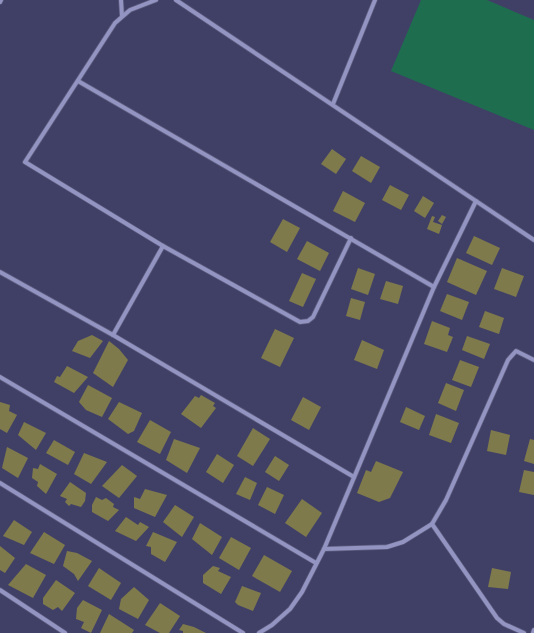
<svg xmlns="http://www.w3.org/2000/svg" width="534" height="633" viewBox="0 0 534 633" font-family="'IBM Plex Sans',sans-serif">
	<rect width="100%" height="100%" fill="#404067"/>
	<polygon fill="#1e6d4f" points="421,0 487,0 534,20 534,130 391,71"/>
	<g fill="#7f7a4b">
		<polygon points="332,149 346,159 336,174 321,164"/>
		<polygon points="361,156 380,167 371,183 352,171"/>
		<polygon points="390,185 409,195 401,210 382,200"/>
		<polygon points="343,191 365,203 355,222 333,211"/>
		<polygon points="423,196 434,203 425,218 414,211"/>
		<polygon points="442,215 446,217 442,224 438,221"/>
		<polygon points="432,216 435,217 433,222 442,225 439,234 427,229"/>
		<polygon points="283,219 300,228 287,252 270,242"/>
		<polygon points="474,236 500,248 492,265 466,253"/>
		<polygon points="307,241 329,253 320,271 297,259"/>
		<polygon points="457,258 487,271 476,295 447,282"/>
		<polygon points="358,268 375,274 368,295 351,289"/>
		<polygon points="502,268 524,276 516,297 494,289"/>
		<polygon points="302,273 316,279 303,307 289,301"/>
		<polygon points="386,281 403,286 398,304 380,299"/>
		<polygon points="447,294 469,302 462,320 440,311"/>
		<polygon points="351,298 365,302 360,320 346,316"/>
		<polygon points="485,311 504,318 499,334 479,327"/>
		<polygon points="432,321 450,328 448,335 453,337 447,352 424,344"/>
		<polygon points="275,329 294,338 280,367 261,358"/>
		<polygon points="92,335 103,341 90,358 72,351 78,341"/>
		<polygon points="467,336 490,344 484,359 462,350"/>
		<polygon points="362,340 384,350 377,369 354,360"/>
		<polygon points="109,341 119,349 128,360 113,387 93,373"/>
		<polygon points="460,360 479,367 471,387 452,380"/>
		<polygon points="67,366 88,377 74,393 54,382 57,376 60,377"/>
		<polygon points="446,383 464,390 456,411 438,403"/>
		<polygon points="88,385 112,398 102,417 86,410 79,402"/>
		<polygon points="201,395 215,403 213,406 216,408 201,428 181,414 195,396 199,398"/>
		<polygon points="303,397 321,407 309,430 291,420"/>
		<polygon points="0,402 10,405 9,411 17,415 7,433 0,429"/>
		<polygon points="119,402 142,413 134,431 128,434 108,419"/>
		<polygon points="406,407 425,416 419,430 400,422"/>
		<polygon points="436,414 459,423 451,443 429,435"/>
		<polygon points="150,420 171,432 160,454 137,442"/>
		<polygon points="24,422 46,433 36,450 18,435"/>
		<polygon points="253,428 270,439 253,466 237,456"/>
		<polygon points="491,430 510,435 506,455 487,451"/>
		<polygon points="174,439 200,448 187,473 166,460"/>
		<polygon points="530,439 534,440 534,464 524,461"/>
		<polygon points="54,440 75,452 68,465 46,453"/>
		<polygon points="7,447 28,458 18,478 2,468"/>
		<polygon points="84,453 107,462 91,484 74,474"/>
		<polygon points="217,454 234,465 223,483 206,472"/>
		<polygon points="275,456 289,465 279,481 265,472"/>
		<polygon points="376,461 403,472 390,498 379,502 357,493 366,470 371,472"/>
		<polygon points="40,464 57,474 46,494 37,486 38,482 32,478 33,468 38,469"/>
		<polygon points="122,465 137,476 119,498 102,486"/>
		<polygon points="524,470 534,472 534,495 519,492"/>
		<polygon points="245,477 257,483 250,500 236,494"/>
		<polygon points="70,482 86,493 85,501 81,507 71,504 69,506 65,502 67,499 60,496"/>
		<polygon points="267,487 284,495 275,514 258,505"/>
		<polygon points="145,489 167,495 155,517 134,508 134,497 140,499"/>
		<polygon points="96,497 102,500 106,498 114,504 113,507 119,510 108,521 92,512 92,505"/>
		<polygon points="302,499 322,513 306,537 285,523"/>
		<polygon points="175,505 194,517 182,537 163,522"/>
		<polygon points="126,517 138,525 140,522 149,527 136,541 115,531"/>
		<polygon points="14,520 32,532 24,545 3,536"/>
		<polygon points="200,523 222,537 212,555 192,539"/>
		<polygon points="44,532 65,545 54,564 30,553"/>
		<polygon points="153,532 177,542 165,562 151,554 151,547 146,546"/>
		<polygon points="231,537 251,548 239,570 219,558"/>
		<polygon points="0,546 15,558 5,573 0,570"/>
		<polygon points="67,551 77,553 92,561 78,581 74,574 63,566"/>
		<polygon points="264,555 292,571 280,592 252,576"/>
		<polygon points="26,564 46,575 33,598 8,585"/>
		<polygon points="213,566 220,568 218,571 231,577 221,594 203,583 203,575"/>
		<polygon points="99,568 121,583 111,600 88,586"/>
		<polygon points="492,568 511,572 508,589 488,587"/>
		<polygon points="56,580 75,593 62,611 58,607 53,610 43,604 43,598"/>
		<polygon points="242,586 261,593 253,611 238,605 235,602"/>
		<polygon points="134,587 149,600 138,619 119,609 121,599"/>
		<polygon points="83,600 102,610 91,633 81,628 84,622 76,619 77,608"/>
		<polygon points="160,603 180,616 169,633 160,633 145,625"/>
		<polygon points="109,614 134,630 132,633 100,633"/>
		<polygon points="183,624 194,627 206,633 183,633 183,631 179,630"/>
	</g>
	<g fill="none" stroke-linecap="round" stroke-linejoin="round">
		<defs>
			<g id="minor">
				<polyline points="121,0 122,16"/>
				<polyline points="156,0 130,10 115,23 25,162 163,246 300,322 308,321 313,317 351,238"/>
				<polyline points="176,0 534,240"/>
				<polyline points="0,2 1,0"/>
				<polyline points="78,81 434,287"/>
				<polyline points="333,104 375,0"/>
				<polyline points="0,272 113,335 354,477"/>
				<polyline points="113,335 163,246"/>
				<polyline points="0,377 316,563"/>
				<polyline points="0,483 243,633"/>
				<polyline points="432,524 497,618 504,624 524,633"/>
				<polyline points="324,549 387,547 403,542 432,524 446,500 508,360 516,351 534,360"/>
				<polyline points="0,590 65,633"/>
				<polyline points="259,633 272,625 290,609 302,592 324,549 434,287 476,201"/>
				<polyline points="533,633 534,630"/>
			</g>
		</defs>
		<use href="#minor" stroke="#5b5b7d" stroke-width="5.5"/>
		<use href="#minor" stroke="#9394c1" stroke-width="4"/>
	</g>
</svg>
